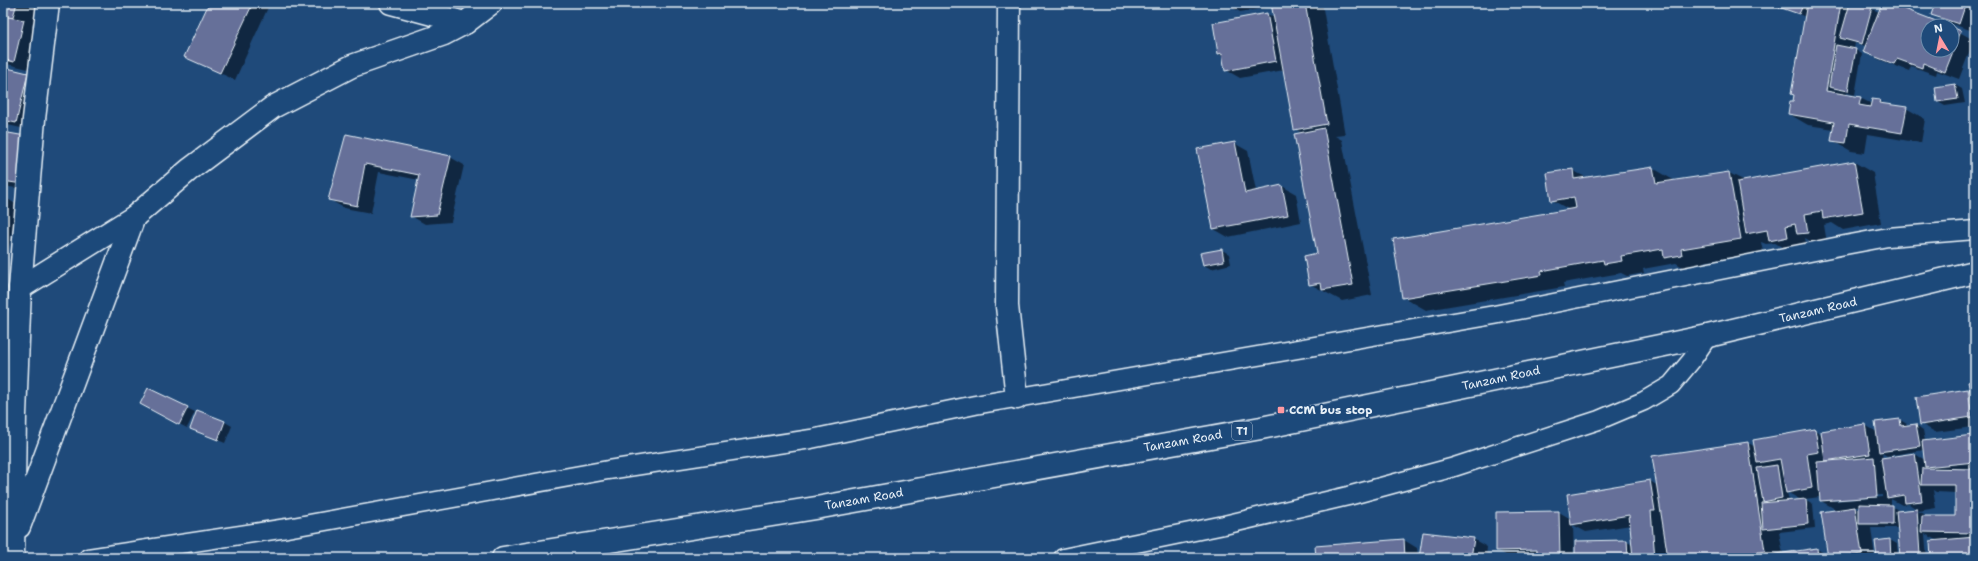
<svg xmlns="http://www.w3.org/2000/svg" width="1978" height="561" viewBox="0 0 1978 561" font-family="'Shantell Sans',sans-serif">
	<rect width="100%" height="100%" fill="#1f4a7a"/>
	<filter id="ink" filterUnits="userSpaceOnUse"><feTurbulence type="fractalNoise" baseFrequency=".025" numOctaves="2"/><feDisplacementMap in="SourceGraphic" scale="8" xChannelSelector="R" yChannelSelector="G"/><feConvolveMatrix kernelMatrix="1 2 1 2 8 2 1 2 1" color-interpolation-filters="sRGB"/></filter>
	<g filter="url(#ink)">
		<g fill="#0007" fill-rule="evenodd">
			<polygon points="3,3 39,3 32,27 37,29 28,69 3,63"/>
			<polygon points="210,3 270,3 235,80 185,57"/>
			<polygon points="1226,3 1322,3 1345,135 1335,136 1342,140 1372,295 1342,301 1310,284 1318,254 1302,133 1295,129 1284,70 1240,78 1226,70 1223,56 1219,54 1267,14 1275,18 1272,7 1240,12"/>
			<polygon points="1523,3 1540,3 1538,9"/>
			<polygon points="1768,3 1858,3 1879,12 1883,3 1886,3 1946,26 1928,26 1928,50 1952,50 1952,28 1974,40 1959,79 1937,71 1936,75 1911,66 1909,71 1878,59 1864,51 1866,46 1855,43 1854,49 1862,54 1855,95 1847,93 1846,96 1860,98 1872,104 1879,101 1887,105 1906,108 1925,119 1921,143 1868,134 1865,153 1851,151 1832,140 1834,129 1808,125 1789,114 1793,102 1806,17"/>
			<polygon points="1936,3 1975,3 1975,25 1973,31 1946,22 1932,14"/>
			<polygon points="3,68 28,74 41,82 30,130 3,124"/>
			<polygon points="1955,85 1962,89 1965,103 1945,106 1938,102"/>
			<polygon points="3,133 30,138 44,146 36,191 3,186"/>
			<polygon points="347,135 450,157 464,165 451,222 425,224 411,216 419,180 379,172 371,213 344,208 330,200"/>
			<polygon points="1234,143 1248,151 1256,191 1282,186 1296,194 1301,222 1228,237 1214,229 1198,150"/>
			<polygon points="1854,162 1873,173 1881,223 1843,230 1832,223 1824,225 1827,243 1817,245 1805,238 1807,248 1789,251 1775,243 1766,244 1761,242 1763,252 1703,262 1704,267 1688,270 1676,263 1643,269 1644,273 1627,276 1621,273 1563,283 1564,287 1426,310 1403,297 1570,210 1552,200 1572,170 1587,178 1653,168 1675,181 1729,173 1745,181"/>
			<polygon points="3,196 17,205 7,257 3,256"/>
			<polygon points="1222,250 1229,254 1231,264 1211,269 1204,265"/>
			<polygon points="3,347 8,350 3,374"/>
			<path d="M 1975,381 L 1975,558 L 1932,558 L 1931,542 L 1939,541 L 1925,534 L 1927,558 L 1904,558 L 1900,556 L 1898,528 L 1871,528 L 1875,558 L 1576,558 L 1576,542 L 1627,541 L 1633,544 L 1631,525 L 1586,532 L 1573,525 L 1574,558 L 1511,558 L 1497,550 L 1497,513 L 1559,512 L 1571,519 L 1650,481 L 1658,486 L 1748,443 L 1756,447 L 1815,430 L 1822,435 L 1865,425 L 1877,432 L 1900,420 L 1907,424 L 1907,427 L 1916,425 L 1923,430 L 1925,441 L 1974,436 L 1973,427 L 1935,432 L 1921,424 L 1968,391 L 1972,393 ZM 1924,450 L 1925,460 L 1915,454 L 1883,459 L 1882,453 L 1887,456 ZM 1933,490 L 1936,492 L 1956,493 L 1956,517 L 1924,517 L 1924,514 L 1918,511 L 1936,508 ZM 1787,492 L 1801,500 L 1789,501 ZM 1882,495 L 1882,497 L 1833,501 L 1833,499 ZM 1820,497 L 1821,501 L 1837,510 L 1829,556 L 1817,549 L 1783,554 L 1779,532 L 1815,528 L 1813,504 L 1805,499 ZM 1891,499 L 1902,505 L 1909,504 L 1918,510 L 1900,511 L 1891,506 ZM 1854,507 L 1860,507 L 1860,510 Z"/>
			<polygon points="148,389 195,412 187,428 148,408"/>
			<polygon points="225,422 232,426 225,443 191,429"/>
			<polygon points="1473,539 1487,547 1486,557 1495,558 1420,558"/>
			<polygon points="1404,540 1417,548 1418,558 1317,558"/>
			<polygon points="1890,540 1897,544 1898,558 1878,558"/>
		</g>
		<g fill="#667099" stroke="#e8f1f8">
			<polygon points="3,3 17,3 12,20 3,17"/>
			<polygon points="209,3 253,3 220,73 184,57"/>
			<polygon points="1271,3 1305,3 1327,124 1294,130"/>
			<polygon points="1767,3 1804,3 1799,14"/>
			<polygon points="1807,3 1841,3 1826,91 1861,97 1859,105 1870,107 1872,99 1880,100 1879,103 1907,107 1902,133 1849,124 1846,143 1831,141 1834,122 1788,114 1790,101 1793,101 1794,95 1791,94"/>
			<polygon points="1850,3 1860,3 1872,7 1862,44 1840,38"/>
			<polygon points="1882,3 1889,3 1949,26 1928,26 1928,50 1952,50 1952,27 1961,31 1945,72 1923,63 1922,68 1897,59 1894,64 1863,52"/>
			<polygon points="1935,3 1966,3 1959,24 1931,15"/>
			<polygon points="1267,13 1276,61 1225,71 1222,53 1218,54 1213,23"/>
			<polygon points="3,16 24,20 14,62 3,59"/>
			<polygon points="1836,45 1856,49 1848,91 1829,87"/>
			<polygon points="3,67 28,73 16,123 3,120"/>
			<polygon points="1955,84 1958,99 1937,102 1935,87"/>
			<polygon points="1324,128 1353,285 1322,290 1321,283 1309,285 1304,256 1317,253 1294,134"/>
			<polygon points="3,132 31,137 22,184 3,181"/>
			<polygon points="346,134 451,156 437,215 410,217 419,175 365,164 357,206 328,200"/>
			<polygon points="1235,142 1245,193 1282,185 1288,215 1213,229 1197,149"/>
			<polygon points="1854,161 1863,212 1823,219 1822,211 1805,214 1808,233 1797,234 1795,224 1786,226 1788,237 1769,241 1767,230 1746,234 1737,182"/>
			<polygon points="1653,167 1656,183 1729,172 1741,239 1681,249 1682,255 1664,258 1663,249 1621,256 1622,261 1604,264 1603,260 1541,271 1542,275 1402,298 1393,239 1576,208 1574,197 1551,201 1547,173 1573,169 1574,179"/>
			<polygon points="1222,249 1224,261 1203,265 1200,253"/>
			<polygon points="1975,380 1975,415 1968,382"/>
			<polygon points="148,388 188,407 179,425 140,404"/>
			<polygon points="1968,389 1972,417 1920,425 1916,397"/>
			<polygon points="197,410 225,421 218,440 190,429"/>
			<polygon points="1900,419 1901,426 1916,424 1920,446 1879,452 1875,422"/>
			<polygon points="1865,424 1870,454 1825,461 1821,431"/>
			<polygon points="1972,427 1975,427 1975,462 1925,467 1922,441 1973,435"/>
			<polygon points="1815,429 1819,452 1807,454 1812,488 1786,493 1780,459 1757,463 1753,440"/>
			<polygon points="1748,442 1765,551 1722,558 1668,558 1652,456"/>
			<polygon points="1915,453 1922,501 1905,503 1904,495 1887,498 1881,458"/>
			<polygon points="1874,457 1877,497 1820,501 1817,462"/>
			<polygon points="1777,465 1782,498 1763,502 1757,468"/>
			<polygon points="1922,468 1975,469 1975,533 1921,532 1922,516 1955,516 1955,485 1921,485"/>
			<polygon points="1650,480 1655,511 1651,511 1655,558 1633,558 1629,515 1571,525 1567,494"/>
			<polygon points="1806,499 1808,524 1763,529 1761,503"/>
			<polygon points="1859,504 1893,505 1893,524 1859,524"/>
			<polygon points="1855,507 1862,554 1828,558 1821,512"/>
			<polygon points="1917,509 1920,555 1900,556 1896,511"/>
			<polygon points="1559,511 1560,558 1537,558 1537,550 1496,551 1496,512"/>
			<polygon points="1423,532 1474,538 1471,558 1419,558"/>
			<polygon points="1975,537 1975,558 1969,558 1969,556 1931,558 1930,541"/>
			<polygon points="1404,539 1405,558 1316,558 1315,546"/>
			<polygon points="1890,539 1891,558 1877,558 1875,541"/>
			<polygon points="1627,540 1628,558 1575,558 1575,541"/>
			<polygon points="1817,548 1818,558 1763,558 1763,556"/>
			<polygon points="1483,556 1498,557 1498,558 1483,558"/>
		</g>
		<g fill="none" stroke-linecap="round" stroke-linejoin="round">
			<defs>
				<g id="lane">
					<polyline points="88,558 287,528 608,470 811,439 975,405 1494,315 1845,245 1888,237 1975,230"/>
					<polyline points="1063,558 1224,525 1348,496 1451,468 1599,420 1644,401 1671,385 1691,361 1708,336"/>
				</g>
				<g id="street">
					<polyline points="391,3 465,23"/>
					<polyline points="1009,3 1007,306 1017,398"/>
					<polyline points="20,288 134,217 189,170 273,107 352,66 444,34 465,23 491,3"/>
					<polyline points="19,527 134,217"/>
					<polyline points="13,558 15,415 20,288 34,119 48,3"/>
				</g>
				<polyline id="highway" points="503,558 816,508 1261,428 1708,336 1975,272"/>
			</defs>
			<use href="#lane" stroke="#e8f1f8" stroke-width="21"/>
			<use href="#street" stroke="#e8f1f8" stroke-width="25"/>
			<use href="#highway" stroke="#e8f1f8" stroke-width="25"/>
			<use href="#lane" stroke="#1f4a7a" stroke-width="18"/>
			<use href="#street" stroke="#1f4a7a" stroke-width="22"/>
			<use href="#highway" stroke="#1f4a7a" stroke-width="22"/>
		</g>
	</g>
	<rect fill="#ff9aa2" stroke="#1f4a7a" stroke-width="1.5" x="1277" y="406" width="8" height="8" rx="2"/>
	<g text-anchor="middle" stroke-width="3" stroke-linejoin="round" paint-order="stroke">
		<rect fill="#1f4a7a" stroke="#acbfd2" stroke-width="1" x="1232" y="422" width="20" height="18" rx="3"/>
		<g font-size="11" font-weight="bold" fill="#e8f1f8">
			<text x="1242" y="435">T1</text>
		</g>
		<g font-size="12" fill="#e8f1f8" stroke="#1f4a7a">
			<text transform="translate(1818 310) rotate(-13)" y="4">Tanzam Road</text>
			<text transform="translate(1501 378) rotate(-12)" y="4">Tanzam Road</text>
			<text transform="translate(1183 441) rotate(-10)" y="4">Tanzam Road</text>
			<text transform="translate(864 499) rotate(-10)" y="4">Tanzam Road</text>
		</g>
		<g font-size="12" font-weight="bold" fill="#e8f1f8" stroke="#1f4a7a" text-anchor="start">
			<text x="1289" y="414">CCM bus stop</text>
		</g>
	</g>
	<rect width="1978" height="561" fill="none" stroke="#1f4a7a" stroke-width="16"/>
	<rect x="8" y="8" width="1962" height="545" fill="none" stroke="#e8f1f8" stroke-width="1.5" filter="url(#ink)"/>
	<g transform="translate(1940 38) rotate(350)"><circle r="19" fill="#1f4a7a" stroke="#6f8dac"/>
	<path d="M0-3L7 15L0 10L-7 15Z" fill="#ff9aa2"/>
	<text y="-6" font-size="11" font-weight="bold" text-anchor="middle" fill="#e8f1f8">N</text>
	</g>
</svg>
